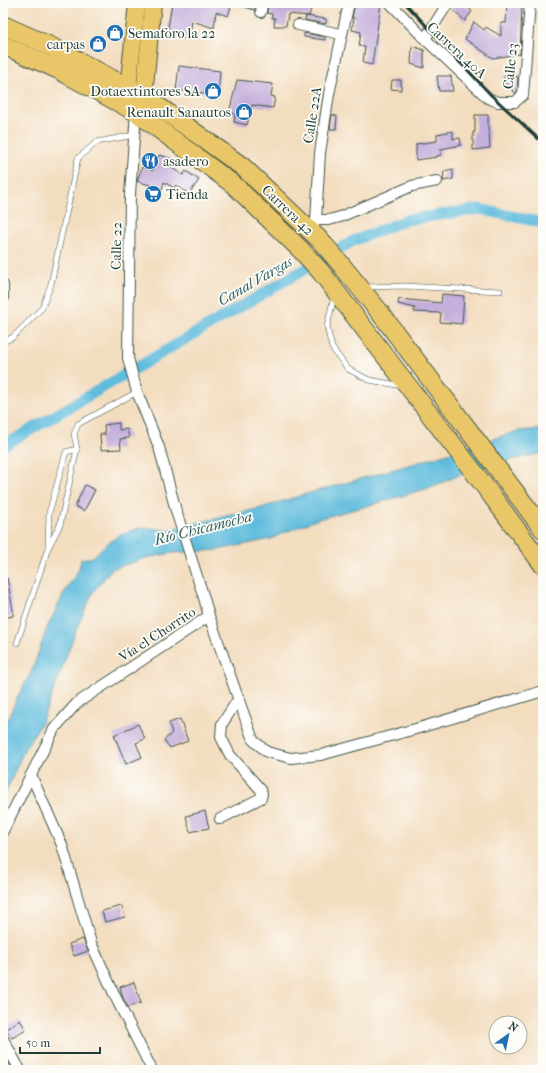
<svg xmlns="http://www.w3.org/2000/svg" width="546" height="1073" viewBox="0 0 546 1073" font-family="'IM FELL French Canon',serif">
	<rect width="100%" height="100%" fill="#fdfcf7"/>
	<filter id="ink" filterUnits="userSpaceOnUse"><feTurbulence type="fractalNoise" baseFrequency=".025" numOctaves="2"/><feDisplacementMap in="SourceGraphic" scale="8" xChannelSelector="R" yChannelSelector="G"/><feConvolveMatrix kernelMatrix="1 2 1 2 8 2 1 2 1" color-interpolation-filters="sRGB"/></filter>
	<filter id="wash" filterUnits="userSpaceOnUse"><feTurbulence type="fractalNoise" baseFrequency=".012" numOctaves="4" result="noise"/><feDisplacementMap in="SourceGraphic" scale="16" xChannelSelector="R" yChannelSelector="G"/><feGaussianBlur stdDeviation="0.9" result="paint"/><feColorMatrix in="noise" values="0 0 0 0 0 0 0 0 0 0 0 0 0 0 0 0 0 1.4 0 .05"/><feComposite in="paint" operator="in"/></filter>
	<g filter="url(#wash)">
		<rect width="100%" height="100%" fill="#f3ddbf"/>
		<polygon fill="#5fbcdd" stroke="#3f7c88" points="543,429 543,453 510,460 469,471 429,488 367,506 318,519 281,534 271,539 218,550 172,553 146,558 112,569 93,592 77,628 41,724 25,748 3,799 3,730 17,698 33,668 47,628 64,593 79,569 81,559 93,557 104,546 121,534 143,527 166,530 261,508 299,496 416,463 518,431"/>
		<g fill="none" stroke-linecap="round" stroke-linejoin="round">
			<polyline stroke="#5fbcdd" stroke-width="11" points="3,446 353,241 406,220 479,209 543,223"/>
		</g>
		<g id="blocks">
			<g fill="#c5afdc">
				<polygon points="172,3 232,3 228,16 216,12 214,28 192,21 189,40 167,34"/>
				<polygon points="241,3 255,3 255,10 241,6"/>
				<polygon points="268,3 303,3 312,6 309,16 288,14 286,26 274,26 275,18 272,18 272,14 267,13"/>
				<polygon points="355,3 381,3 372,65 363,63 365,47 359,46 361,32 352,30 354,18 352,18"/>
				<polygon points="454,3 461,3 472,11 465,21 452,9"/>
				<polygon points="507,3 522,3 520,54 493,58 465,39 474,22 484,30 486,27 501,36 501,23 506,23"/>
				<polygon points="306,16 326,19 326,24 305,20"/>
				<polygon points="304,33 325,37 325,40 304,37"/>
				<polygon points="412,46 424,50 424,68 411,64"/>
				<polygon points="179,66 220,71 218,95 176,90"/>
				<polygon points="505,75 518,77 517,92 515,93 503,81"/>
				<polygon points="437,76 451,76 453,91 439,91"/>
				<polygon points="237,80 273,84 271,96 275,97 273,108 252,105 247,125 234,122 235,114 229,113"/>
				<polygon points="392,80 401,80 401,90 391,89"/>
				<polygon points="332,115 337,116 336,129 330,129"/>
				<polygon points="475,115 488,115 488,131 489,131 490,148 473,150 473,132 475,132"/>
				<polygon points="453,131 453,139 460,138 461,145 441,149 441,155 437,156 437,157 416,160 416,144 437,141 437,134"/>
				<polygon points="159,155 172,159 170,167 183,175 186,171 199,180 189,194 176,185 174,188 164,182 162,189 137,181 142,167 153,171"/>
				<polygon points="453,169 453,179 443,181 444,171"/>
				<polygon points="442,294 464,296 462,324 440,322 441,313 414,312 415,308 398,304 399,299 441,303"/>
				<polygon points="119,423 119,430 127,429 129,438 120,439 121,449 101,450 100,434 105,434 104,425"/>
				<polygon points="85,485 95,490 84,511 75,506"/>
				<polygon points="7,578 13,610 13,616 3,618 3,579"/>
				<polygon points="180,719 188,741 170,748 164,740 172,733 169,723"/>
				<polygon points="138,724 145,739 136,743 142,757 126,764 114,735"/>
				<polygon points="205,811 209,828 190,832 186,816"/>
				<polygon points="122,906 125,917 105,922 102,911"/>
				<polygon points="83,939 88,951 74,956 69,944"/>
				<polygon points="134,982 141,1003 128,1007 123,998 120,987"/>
				<polygon points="20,1020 26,1030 12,1038 6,1029"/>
				<polygon points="7,1060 13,1070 3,1070 3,1063"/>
			</g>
		</g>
	</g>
	<g filter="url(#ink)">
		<use href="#blocks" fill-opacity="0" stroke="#3f5549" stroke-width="1"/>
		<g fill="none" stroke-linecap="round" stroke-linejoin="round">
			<defs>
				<g id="lane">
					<polyline points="364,287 403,286 500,291"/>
					<polyline points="334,296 327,327 332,348 348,369 369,380 403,386"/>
					<polyline points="3,342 13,337 42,308 51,284 78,158 97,142 134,135"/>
					<polyline points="48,547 49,513 66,452 77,449"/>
					<polyline points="17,643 48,548 60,525 77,449 74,434 78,424 137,392"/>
				</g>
				<g id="street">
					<polyline points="390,3 425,39 488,98 498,102 515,102 523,95 530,3"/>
					<polyline points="261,12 262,3"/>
					<polyline points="298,25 341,34"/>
					<polyline points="425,39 448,3"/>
					<polyline points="316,220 329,220 340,217 412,186 437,181"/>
					<polyline points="311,232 316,220 320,153 329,94 349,3"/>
					<polyline points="3,285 3,298"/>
					<polyline points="209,616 253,740 267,752 291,758 321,755 419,728 543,691"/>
					<polyline points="31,775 62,845 91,943 115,996 152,1070"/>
					<polyline points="220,819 261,798 262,794 261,790 230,755 221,737 222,724 239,698"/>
					<polyline points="3,831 54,729 77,703 209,616 204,598 176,511 159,447 137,392 128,358 130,194 136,112"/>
					<polyline points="3,1039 20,1070"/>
				</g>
				<g id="primary">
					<polyline points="132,99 128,89 137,3"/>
					<polyline points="138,107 144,96 153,3"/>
				</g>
				<g id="highway">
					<polyline points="3,25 52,47 144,96 243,167 320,240 339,262 378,310 543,529"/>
					<polyline points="3,45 57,69 136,112 234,185 301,250 321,272 486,488 543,565"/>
				</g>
			</defs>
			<use href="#lane" stroke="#3f5549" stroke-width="6"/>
			<use href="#street" stroke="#3f5549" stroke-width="12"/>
			<use href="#primary" stroke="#3f5549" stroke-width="18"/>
			<use href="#highway" stroke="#3f5549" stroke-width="20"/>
			<use href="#lane" stroke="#fff" stroke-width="5"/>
			<use href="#street" stroke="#fff" stroke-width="10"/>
			<use href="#primary" stroke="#e9c769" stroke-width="16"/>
			<use href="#highway" stroke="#e9c769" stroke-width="18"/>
			<polyline stroke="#1f3d34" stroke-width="3" points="405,3 491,95 543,143"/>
		</g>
	</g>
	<defs>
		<symbol id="shop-disc" viewBox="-11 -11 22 22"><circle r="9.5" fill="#1f6fb2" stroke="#fdfcf7"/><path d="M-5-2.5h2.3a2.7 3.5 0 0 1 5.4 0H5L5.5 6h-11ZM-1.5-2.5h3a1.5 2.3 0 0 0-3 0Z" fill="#fff"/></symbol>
		<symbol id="restaurant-disc" viewBox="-11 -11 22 22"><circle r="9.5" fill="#1f6fb2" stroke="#fdfcf7"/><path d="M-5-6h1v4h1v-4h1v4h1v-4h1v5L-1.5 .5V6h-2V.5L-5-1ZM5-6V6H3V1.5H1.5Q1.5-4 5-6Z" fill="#fff"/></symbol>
		<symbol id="supermarket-disc" viewBox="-11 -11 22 22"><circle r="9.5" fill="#1f6fb2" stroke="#fdfcf7"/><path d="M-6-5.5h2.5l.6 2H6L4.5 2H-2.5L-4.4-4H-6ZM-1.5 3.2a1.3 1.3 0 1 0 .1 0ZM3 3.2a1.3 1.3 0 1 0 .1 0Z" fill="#fff"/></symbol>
	</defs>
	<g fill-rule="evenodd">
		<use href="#shop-disc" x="105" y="23" width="20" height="20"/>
		<use href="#shop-disc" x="88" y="34" width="20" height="20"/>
		<use href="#shop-disc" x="203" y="81" width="20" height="20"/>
		<use href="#shop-disc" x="234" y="102" width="20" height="20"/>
		<use href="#restaurant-disc" x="140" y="151" width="20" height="20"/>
		<use href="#supermarket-disc" x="143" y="184" width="20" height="20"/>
	</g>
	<g text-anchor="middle" stroke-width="3.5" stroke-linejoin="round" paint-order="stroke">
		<g font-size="14" fill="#1f3d34" stroke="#fdfcf7" text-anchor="start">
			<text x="128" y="38">Semaforo la 22</text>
			<text x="85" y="49" text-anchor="end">carpas</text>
			<text x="200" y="96" text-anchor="end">Dotaextintores SA</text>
			<text x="231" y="117" text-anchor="end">Renault Sanautos</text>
			<text x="163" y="166">asadero</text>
			<text x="166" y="199">Tienda</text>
		</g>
		<g font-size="14" fill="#1f3d34" stroke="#fdfcf7">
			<text transform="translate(457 50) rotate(43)" y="5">Carrera 40A</text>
			<text transform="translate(510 66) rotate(-84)" y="5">Calle 23</text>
			<text transform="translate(312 115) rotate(-81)" y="5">Calle 22A</text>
			<text transform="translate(288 210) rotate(44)" y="5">Carrera 42</text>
			<text transform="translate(116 246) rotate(-89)" y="5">Calle 22</text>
			<text transform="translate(157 634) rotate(-33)" y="5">Vía el Chorrito</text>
		</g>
		<g font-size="15" font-style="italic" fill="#326367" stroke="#fdfcf7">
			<text transform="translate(255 281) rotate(-30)" y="5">Canal Vargas</text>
			<text transform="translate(203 528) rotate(-14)" y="5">Río Chicamocha</text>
		</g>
	</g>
	<rect width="546" height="1073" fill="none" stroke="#fdfcf7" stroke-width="16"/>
	<g transform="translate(508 1035) rotate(33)"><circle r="19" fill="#fdfcf7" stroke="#a4b0a9"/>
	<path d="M0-3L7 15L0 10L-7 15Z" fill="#1f6fb2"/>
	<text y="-6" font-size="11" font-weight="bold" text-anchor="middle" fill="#1f3d34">N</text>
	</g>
	<path d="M20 1047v6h80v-6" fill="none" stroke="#1f3d34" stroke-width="2"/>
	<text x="26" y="1047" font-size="12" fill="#1f3d34" stroke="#fdfcf7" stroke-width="3" paint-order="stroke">50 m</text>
</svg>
